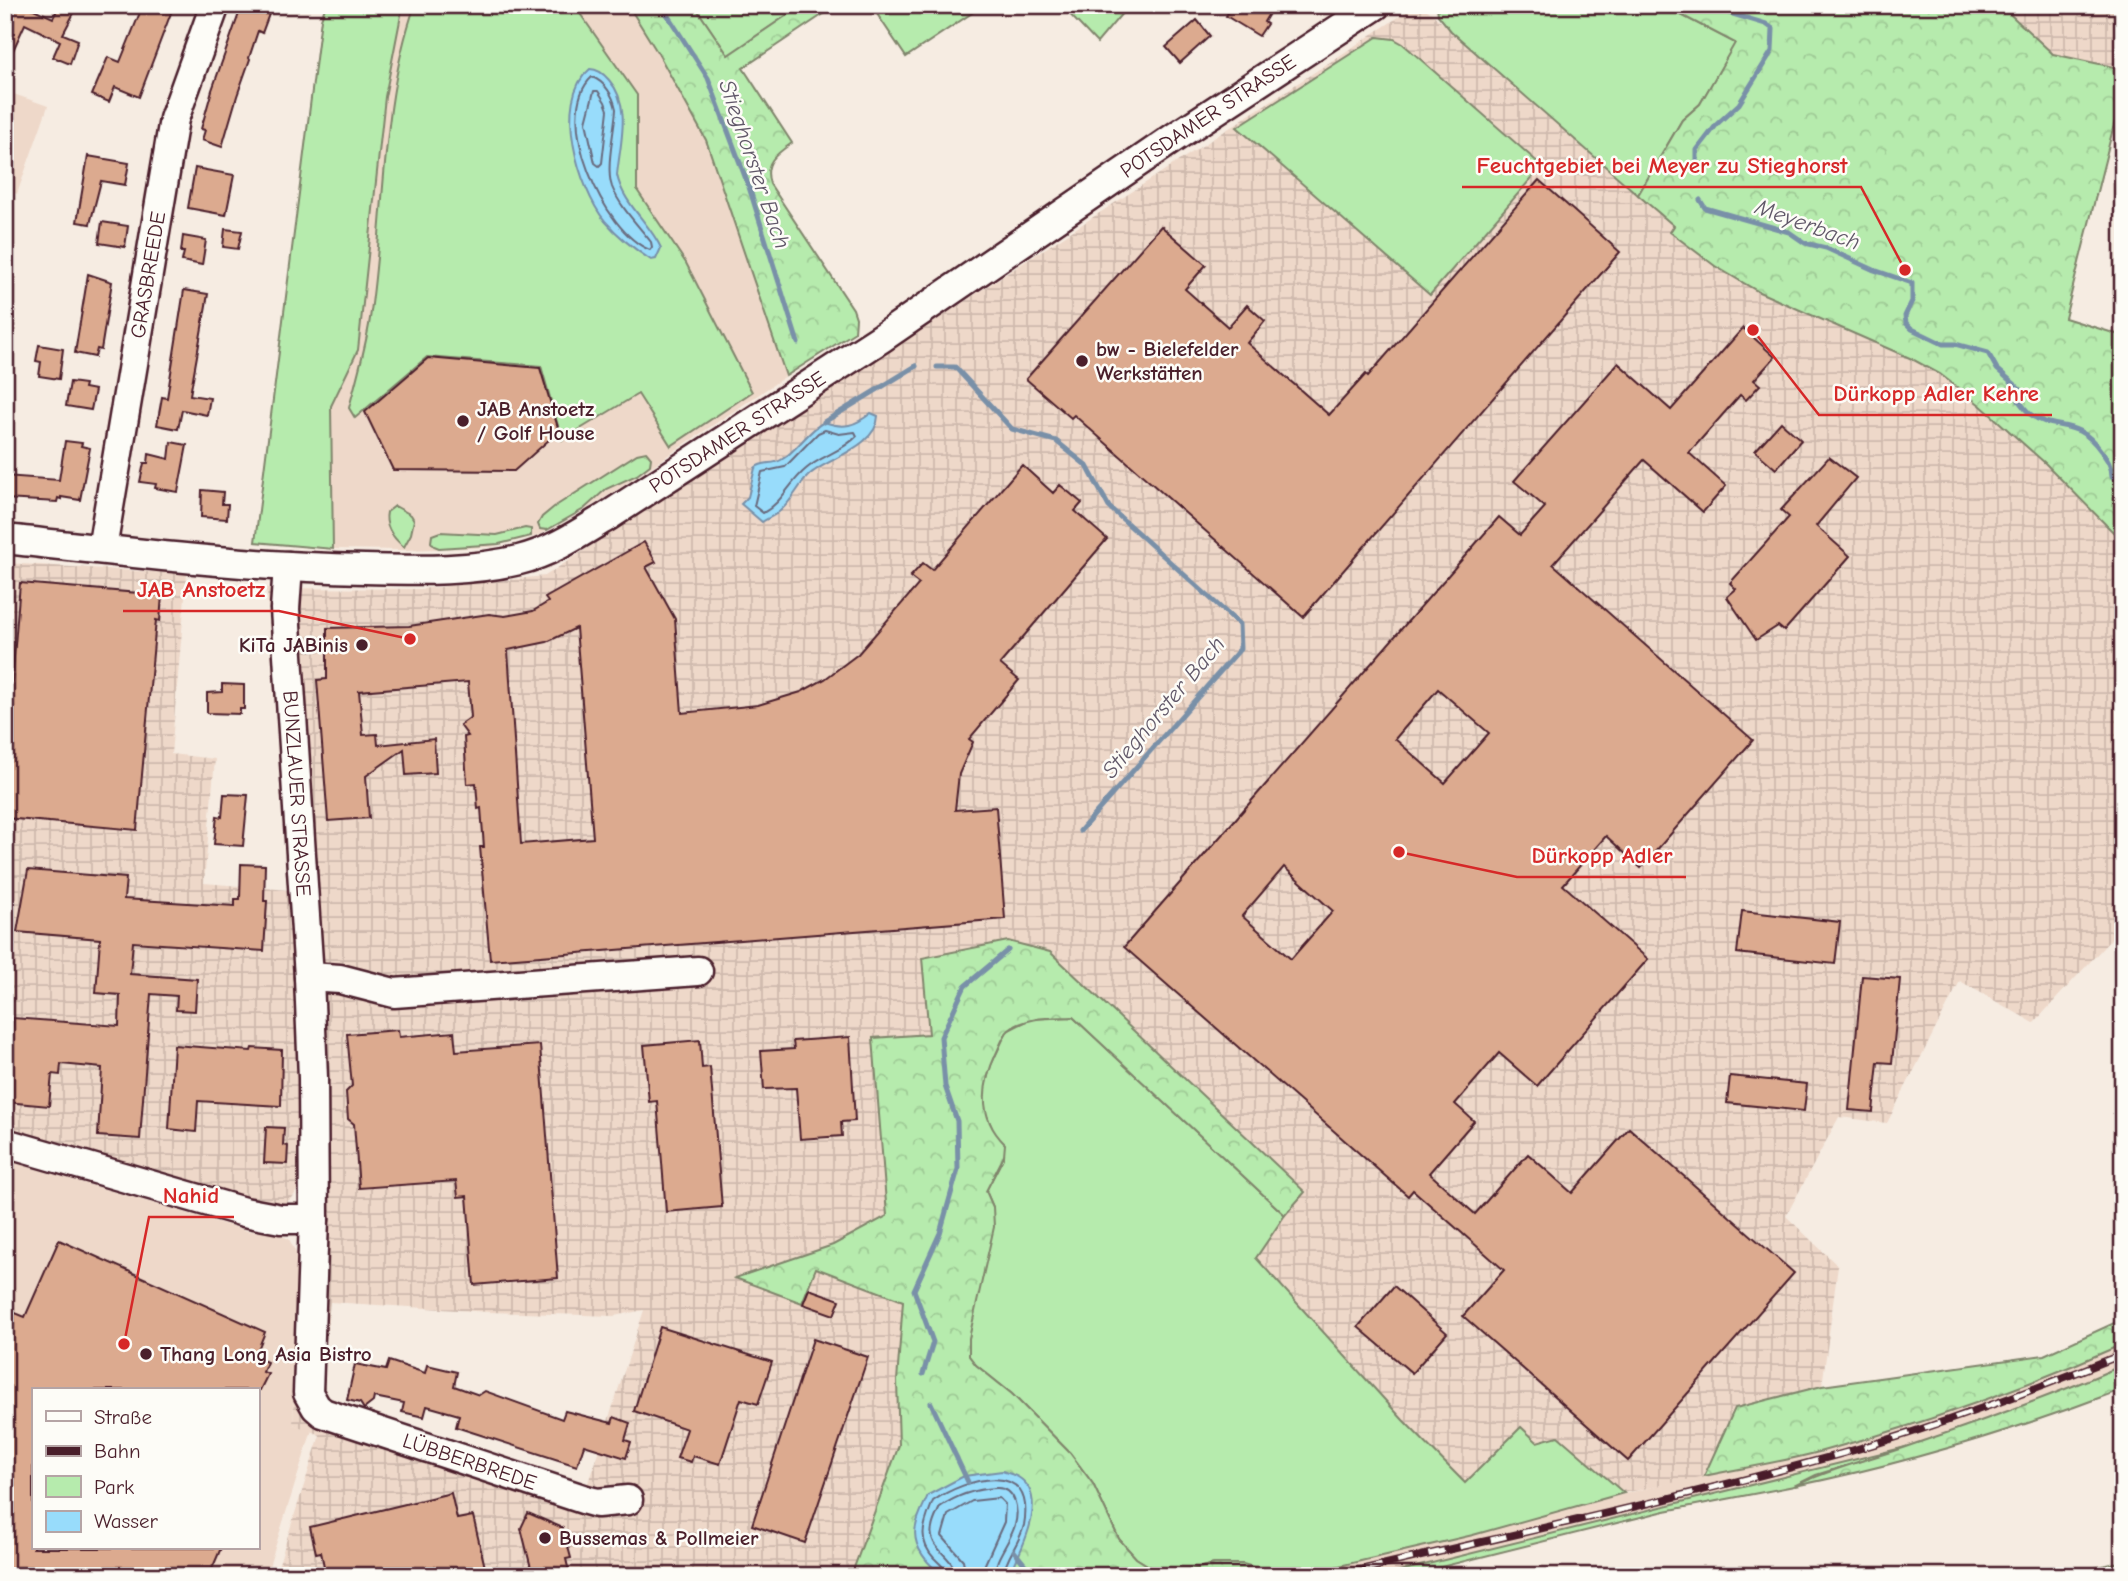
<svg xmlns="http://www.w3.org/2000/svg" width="2128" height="1581" viewBox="0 0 2128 1581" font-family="'Comic Neue',sans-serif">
	<defs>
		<pattern id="industrial-grid" width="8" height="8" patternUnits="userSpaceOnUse" patternTransform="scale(1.75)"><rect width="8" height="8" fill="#eed8c9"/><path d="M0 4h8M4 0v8" fill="none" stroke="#ceb9ad"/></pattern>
		<pattern id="forest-crowns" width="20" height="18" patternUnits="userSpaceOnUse" patternTransform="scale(1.75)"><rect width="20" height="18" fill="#b6ebad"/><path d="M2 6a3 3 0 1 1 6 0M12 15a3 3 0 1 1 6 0" fill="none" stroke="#9ec995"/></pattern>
		<pattern id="cemetery-stones" width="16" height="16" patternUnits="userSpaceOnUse" patternTransform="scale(1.75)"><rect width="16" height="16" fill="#b6ebad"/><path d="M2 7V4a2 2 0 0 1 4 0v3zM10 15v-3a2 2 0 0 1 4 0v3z" fill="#9ec995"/></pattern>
	</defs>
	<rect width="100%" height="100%" fill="#f6ece2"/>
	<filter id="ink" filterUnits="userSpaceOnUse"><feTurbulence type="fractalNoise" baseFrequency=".0143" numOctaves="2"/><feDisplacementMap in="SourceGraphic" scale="14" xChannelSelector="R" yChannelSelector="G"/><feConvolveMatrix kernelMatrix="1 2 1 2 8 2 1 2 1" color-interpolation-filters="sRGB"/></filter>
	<g filter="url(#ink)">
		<g fill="#eed8c9" fill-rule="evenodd">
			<polygon points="403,5 628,5 659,55 706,140 786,376 606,497 573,517 537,536 491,547 404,550 333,549 331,406 358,350 385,97"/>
			<polygon points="5,91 48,106 17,194 5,189"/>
			<path d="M 5,1160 L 248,1231 L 275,1233 L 289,1239 L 299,1259 L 293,1424 L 312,1430 L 266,1576 L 5,1576 ZM 33,1390 L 257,1390 L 257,1548 L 33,1548 Z"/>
			<polygon points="2123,1319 2123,1389 1989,1437 1851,1474 1550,1534 1395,1576 1251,1576 1548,1513 1676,1481 2044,1355"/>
		</g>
		<g fill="url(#industrial-grid)" fill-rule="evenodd">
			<path d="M 1417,5 L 1422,5 L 1672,225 L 1674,227 L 1670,232 L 1688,246 L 1715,266 L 1759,292 L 1912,359 L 1940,374 L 1980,405 L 2045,463 L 2123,542 L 2123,926 L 2034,1023 L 1960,981 L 1887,1123 L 1839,1117 L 1786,1216 L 1838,1266 L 1822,1386 L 1736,1408 L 1705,1476 L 1624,1493 L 1558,1437 L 1466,1483 L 1403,1420 L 1255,1258 L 1285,1215 L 1304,1192 L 929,1034 L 874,1039 L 887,1216 L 833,1245 L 736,1278 L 815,1268 L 903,1301 L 897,1381 L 899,1445 L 851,1576 L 275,1576 L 320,1435 L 293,1424 L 301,1184 L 293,1197 L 285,1203 L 264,1204 L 5,1131 L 5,1006 L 15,945 L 5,941 L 5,563 L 187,574 L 171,754 L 215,759 L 204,883 L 289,890 L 267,594 L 265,588 L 420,589 L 545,576 ZM 330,1302 L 489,1312 L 614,1316 L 644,1310 L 587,1486 L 334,1403 L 328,1397 L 322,1380 Z"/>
			<polygon points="2000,5 2123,5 2123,69 2053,54"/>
		</g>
		<g fill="#b6ebad" stroke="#80856c" stroke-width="2">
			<polygon points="326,5 403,5 385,97 358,350 331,406 333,549 255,542 321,19"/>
			<path d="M 415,5 L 574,5 L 637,95 L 637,190 L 686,263 L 752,392 L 671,446 L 638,394 L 562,440 L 541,366 L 427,357 L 355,418 L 349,408 C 356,381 364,353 369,325 C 386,219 379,108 415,5 Z"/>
			<polygon points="694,5 802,5 728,56"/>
			<polygon points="871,5 984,5 906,57"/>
			<polygon points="1061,5 1129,5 1097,43"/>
			<polygon points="1437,5 1662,5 1736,43 1700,104 1682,120 1638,195 1451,31 1438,15"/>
			<polygon points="1377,37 1394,39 1403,44 1542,166 1430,295 1237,127"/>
			<polygon points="646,452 651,458 650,465 637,475 606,489 584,509 547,530 540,529 538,524 542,517 554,507 637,454"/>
			<path d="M 395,506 L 411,515 L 414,520 L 411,534 L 404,547 C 393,538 384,526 387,512 Z"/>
			<polygon points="525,528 531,529 531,536 499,544 439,548 434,546 431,542 432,535 440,532 497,535"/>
			<polygon points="1073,1017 1285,1215 1256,1258 1403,1420 1465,1483 1521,1427 1537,1442 1558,1436 1624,1493 1473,1535 1296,1576 1251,1576 1269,1571 1214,1564 1184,1572 1167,1571 1152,1568 1136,1558 1119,1539 1093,1484 1070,1453 1012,1394 976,1365 969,1356 969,1338 993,1207 986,1191 1004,1156 984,1109 984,1090 991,1065 1007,1031 1031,1019"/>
			<polygon points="1910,1446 1816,1475 1794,1486 1665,1511 1405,1576 1379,1576"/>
		</g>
		<g fill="url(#forest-crowns)" stroke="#80856c" stroke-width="2">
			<path d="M 628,5 L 694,5 L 728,55 L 802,5 L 837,5 L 743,68 L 792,143 C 776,154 763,163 770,184 L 853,309 L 856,318 L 855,332 L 786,376 L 706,140 L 659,55 Z"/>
			<polygon points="1662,5 2000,5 2053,54 2123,69 2123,101 2120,101 2065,318 2123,336 2123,542 2045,463 1980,405 1940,374 1912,359 1759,292 1715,266 1670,232 1674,226 1638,195 1682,120 1700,104 1735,43"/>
			<path d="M 1008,941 L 1050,952 L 1305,1192 L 1285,1215 L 1073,1017 C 1051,1018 1027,1016 1009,1030 C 1003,1035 1000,1046 996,1054 C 981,1086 978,1118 1005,1144 L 1004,1156 L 986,1191 L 993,1207 L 994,1227 L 969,1338 L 969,1356 L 976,1365 L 1012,1394 L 1070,1453 L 1093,1484 L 1119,1539 L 1136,1558 L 1152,1568 L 1167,1571 L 1184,1572 L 1214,1564 L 1243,1564 L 1271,1572 L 1251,1576 L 851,1576 L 899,1445 L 897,1381 L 903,1301 L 816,1268 L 802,1303 L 735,1278 L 833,1245 L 887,1216 L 873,1038 L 929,1034 L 922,958 Z"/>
			<path d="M 2123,1319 L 2123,1344 C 2024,1388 1924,1424 1819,1452 C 1782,1462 1742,1468 1704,1476 L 1735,1408 L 1822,1386 L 2044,1355 Z"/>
			<path d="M 2123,1365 L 2123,1389 C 2016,1430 1907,1463 1795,1486 C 1832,1468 1872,1459 1911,1445 C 1983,1421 2054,1395 2123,1365 Z"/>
		</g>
		<polygon fill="url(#cemetery-stones)" stroke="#80856c" stroke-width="2" points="2123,1561 2123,1576 2062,1576"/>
		<g fill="#98dcfb" stroke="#7990a8" stroke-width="2">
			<path d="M 590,69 C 598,69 604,74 609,80 C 632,106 620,143 617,175 C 623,204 649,222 661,248 L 656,259 L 651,260 C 634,249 618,236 605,221 C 579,189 552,100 590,69 Z"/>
			<path d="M 871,413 L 878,416 C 877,447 826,459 809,475 C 798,486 792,501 781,510 C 776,515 768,518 762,522 L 741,504 L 748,497 L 755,468 C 762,461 773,465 781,460 C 798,450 807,431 824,422 C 844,429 855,426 871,413 Z"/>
			<path d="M 1002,1471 C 1007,1473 1013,1474 1018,1477 C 1051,1497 1020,1552 1009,1576 L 945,1576 C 929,1567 911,1546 916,1526 C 918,1515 924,1505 928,1495 L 964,1476 Z"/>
		</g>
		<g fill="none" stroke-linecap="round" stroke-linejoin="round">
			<g stroke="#696b7e" stroke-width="2">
				<path d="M 592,77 C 605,82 613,95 616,109 C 615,129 605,168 612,187 C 620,207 638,225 651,242 L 652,247 L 650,250 C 604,233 551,115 592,77 Z"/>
				<polygon points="594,91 598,91 605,102 608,110 602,163 599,166 595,163 586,122"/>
				<path d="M 825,430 L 839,434 L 855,432 L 857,436 C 843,451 821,456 806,469 C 789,483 782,503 763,513 L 754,506 L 762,472 L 785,467 L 818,433 Z"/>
				<path d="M 947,1576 C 946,1568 940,1564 934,1558 C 916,1539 925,1522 933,1501 C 966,1478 1036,1458 1024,1525 C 1020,1543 1005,1558 1003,1576"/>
				<path d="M 956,1576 C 955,1556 927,1549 932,1528 C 933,1521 937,1514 940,1507 C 957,1495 975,1489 996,1488 C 1016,1487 1019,1510 1015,1525 C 1010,1543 995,1557 994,1576"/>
				<polyline points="966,1576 963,1560 942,1536 948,1515 972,1501 999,1498 1005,1504 1004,1522 985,1564 983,1576"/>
			</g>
			<g stroke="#7990a8" stroke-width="5">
				<polyline points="661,5 708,78 749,187 798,343"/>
				<polyline points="1697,164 1697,150 1717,124 1739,104 1772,51 1773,29 1766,24 1703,5"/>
				<path d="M 1700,200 L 1705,208 L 1789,232 L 1805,243 L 1826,248 L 1874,270 L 1912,283 L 1912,301 L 1905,316 L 1906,323 L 1912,329 L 1943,344 L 1955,344 L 1988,353 L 1997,369 L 2020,389 L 2019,401 C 2022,405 2026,410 2030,414 C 2055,433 2076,416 2101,451 C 2107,459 2112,466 2112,476 L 2123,484"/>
				<polyline points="937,367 955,367 1012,429 1056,441 1087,466 1109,507 1239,624 1240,649 1080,831"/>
				<polyline points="824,422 916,366"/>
				<polyline points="923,1374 933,1342 914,1290 940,1233 958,1169 957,1121 945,1086 941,1037 965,986 1008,950"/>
				<polyline points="931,1403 968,1482"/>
				<polyline points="1014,1551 1034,1576"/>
			</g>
		</g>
		<g fill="#dcaa8f" stroke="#4a1f2b" stroke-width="2" fill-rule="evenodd">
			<polygon points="5,5 25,5 53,18 59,6 75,11 63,34 78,40 70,64 53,57 60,41 25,24 5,68"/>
			<polygon points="143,5 174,5 139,97 115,87 109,102 92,95 108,57 120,62"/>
			<polygon points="242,5 269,14 262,33 258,31 249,58 250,59 237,96 222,147 202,140 205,130 201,129 212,90"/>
			<polygon points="1233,5 1274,5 1264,22 1267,24 1259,36 1226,16"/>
			<polygon points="1197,20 1210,36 1180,63 1166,47"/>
			<polygon points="88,156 129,163 125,185 101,181 90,224 77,222"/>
			<polygon points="195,168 234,175 226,215 188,208"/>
			<polygon points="1539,180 1620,252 1303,617 1074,415 1071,418 1026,379 1161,226 1206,265 1185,289 1228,327 1247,305 1265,321 1247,343 1329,415 1366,374 1368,376"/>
			<polygon points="102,222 128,226 125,247 99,243"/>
			<polygon points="225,229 242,231 238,249 223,247"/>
			<polygon points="183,236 206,240 202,265 182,261 184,252 181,252"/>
			<polygon points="88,274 112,282 101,350 97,349 95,357 75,353"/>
			<polygon points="184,290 208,294 190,395 210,398 207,415 182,410 178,429 157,425 162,397 167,398"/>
			<path d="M 1743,328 L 1775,357 L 1754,380 L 1760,385 L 1746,400 L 1740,395 L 1689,453 L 1726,486 L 1703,512 L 1644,460 L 1553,564 L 1753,740 L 1641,868 L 1606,836 L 1563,885 L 1648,959 L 1537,1086 L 1499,1053 L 1455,1104 L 1474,1121 L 1429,1173 L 1475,1214 L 1528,1154 L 1572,1193 L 1629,1128 L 1794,1273 L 1628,1461 L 1463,1316 L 1504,1270 L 1413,1190 L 1408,1196 L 1124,947 L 1499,517 L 1520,535 L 1545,507 L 1514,481 L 1618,363 L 1671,410 ZM 1438,689 L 1489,733 L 1445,783 L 1395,739 ZM 1284,867 L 1333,911 L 1291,959 L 1242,916 Z"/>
			<polygon points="39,345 63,349 59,379 39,376 41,362 36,361"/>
			<polygon points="428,358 540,368 559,431 514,471 393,470 365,412"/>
			<polygon points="70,382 85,384 84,388 95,390 91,410 66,406"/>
			<polygon points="1781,422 1801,440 1776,469 1755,451"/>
			<polygon points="65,441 82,443 81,446 90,448 80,500 61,497 61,499 58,498 57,502 5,499 5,476 59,480"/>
			<polygon points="171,442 187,445 178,492 155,488 156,484 140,482 144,463 148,463 149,454 169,459"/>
			<polygon points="1829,457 1856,478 1816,526 1850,556 1784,631 1778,626 1756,640 1727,597 1736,589 1730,583 1789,517 1781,510"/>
			<path d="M 1022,465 L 1053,493 L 1060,485 L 1082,503 L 1075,511 L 1107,539 L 1000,664 L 1019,680 L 969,739 L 973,742 L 959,774 L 955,810 L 996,807 L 1005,919 L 490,960 L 480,847 L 484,847 L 481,808 L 478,809 L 476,783 L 467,784 L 464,737 L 468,736 L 460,725 L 471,717 L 468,682 L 359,691 L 363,735 L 377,734 L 378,745 L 434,739 L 436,773 L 406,775 L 404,749 L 366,776 L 369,818 L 328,821 L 317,680 L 327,679 L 327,628 L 409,626 L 489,614 L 505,616 L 533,611 L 548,602 L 545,598 L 644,542 L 656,562 L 646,567 L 675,619 L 682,713 L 758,705 L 801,692 L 825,679 L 858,654 L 919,584 L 910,577 L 923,563 L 932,570 ZM 576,628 L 593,838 L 521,844 L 508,650 L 547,642 Z"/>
			<polygon points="202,490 223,492 222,504 228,504 227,519 201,517"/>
			<polygon points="20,583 162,595 160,621 156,620 137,830 5,818 5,768"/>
			<polygon points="222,684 244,685 244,709 240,709 240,714 207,713 207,693 222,692"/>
			<polygon points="224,794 248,795 243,846 214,844 217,816 222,817"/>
			<polygon points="241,864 265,865 264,901 267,901 264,951 133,942 130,974 197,979 195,1011 176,1010 177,996 151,994 140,1139 98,1136 102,1068 61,1064 60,1075 52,1074 49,1106 6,1102 13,1018 119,1026 120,995 96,993 100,939 17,932 28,870 126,878 124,899 235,906 235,899 240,899"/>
			<polygon points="1742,911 1840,922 1835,964 1737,953"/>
			<polygon points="1862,976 1900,979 1892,1063 1878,1062 1873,1112 1849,1110"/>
			<polygon points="398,1030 399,1037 454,1032 456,1051 540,1045 558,1278 474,1285 467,1196 458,1197 456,1181 359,1188 354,1124 348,1119 346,1092 352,1086 347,1034"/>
			<polygon points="850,1037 855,1121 841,1122 842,1136 800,1139 796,1088 764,1089 761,1051 794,1049 793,1041"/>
			<polygon points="700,1040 702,1068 710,1067 722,1207 666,1212 657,1101 649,1102 644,1045"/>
			<polygon points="174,1045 251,1051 252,1048 282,1050 281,1106 198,1101 196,1132 169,1129"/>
			<polygon points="1730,1076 1807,1084 1804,1111 1727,1103"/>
			<polygon points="266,1127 284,1128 283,1145 288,1146 287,1164 264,1163"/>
			<polygon points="59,1240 265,1332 255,1357 267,1362 263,1372 268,1374 260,1390 33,1390 33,1548 221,1548 209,1576 5,1576 5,1314 11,1317 13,1312 25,1317"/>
			<polygon points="1394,1286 1447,1333 1412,1373 1358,1327"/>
			<polygon points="809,1289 840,1300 834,1315 803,1304"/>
			<polygon points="660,1327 772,1362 758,1404 741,1399 720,1464 693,1456 691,1462 677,1458 687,1429 634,1411"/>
			<polygon points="813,1339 868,1357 805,1543 752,1525"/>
			<polygon points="389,1361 425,1373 427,1365 457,1372 454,1386 479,1395 485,1391 562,1419 565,1411 612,1423 614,1417 630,1423 625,1440 631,1442 626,1458 584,1445 577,1466 456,1427 459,1415 427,1406 424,1417 402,1412 404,1403 374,1397 373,1402 364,1409 360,1403 347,1400 355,1364 386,1370"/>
			<polygon points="451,1493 457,1519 473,1516 487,1576 326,1576 321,1552 316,1553 310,1527"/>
			<polygon points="528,1513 563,1528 571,1558 566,1559 570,1576 533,1576 521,1528"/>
		</g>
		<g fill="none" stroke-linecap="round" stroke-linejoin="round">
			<defs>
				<g id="minor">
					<path id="s1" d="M 5,539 C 125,552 245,567 365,569 C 416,570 468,572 519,560 C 552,552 580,533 608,516 L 883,337 L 1175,137 L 1376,5"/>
					<path id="s2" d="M 102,549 L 174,119 L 215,5"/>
					<path id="s3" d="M 288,566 L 285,609 L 309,977 L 313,1078 L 314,1219 L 308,1393 L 316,1407 L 323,1413 L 586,1500 L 597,1503 L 628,1500"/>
					<polyline points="309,977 340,979 394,993 698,971"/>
					<polyline points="5,1143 244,1212 281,1219 314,1219"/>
				</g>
			</defs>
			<use href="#minor" stroke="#4a1f2b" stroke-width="33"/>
			<use href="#minor" stroke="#fdfcf7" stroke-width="28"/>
			<defs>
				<path id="rail" d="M 1335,1576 C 1504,1536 1676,1500 1844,1453 C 1939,1426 2031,1391 2123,1354"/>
			</defs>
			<use href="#rail" stroke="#4a1f2b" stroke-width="8"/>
			<use href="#rail" stroke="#fdfcf7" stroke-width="5" stroke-dasharray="16" stroke-linecap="butt"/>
		</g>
	</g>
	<g fill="#4a1f2b" stroke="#fdfcf7" stroke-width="2.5">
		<circle cx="1082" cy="361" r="7"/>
		<circle cx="463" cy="421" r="7"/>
		<circle cx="362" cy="645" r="7"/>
		<circle cx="146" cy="1354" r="7"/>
		<circle cx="545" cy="1538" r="7"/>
	</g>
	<g text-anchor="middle" stroke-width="5" stroke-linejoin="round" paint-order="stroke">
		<g font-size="21" fill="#4a1f2b" stroke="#fdfcf7">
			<text dy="7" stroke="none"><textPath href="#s1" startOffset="1337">POTSDAMER STRASSE</textPath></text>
			<text dy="7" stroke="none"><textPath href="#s2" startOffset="278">GRASBREEDE</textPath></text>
			<text dy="7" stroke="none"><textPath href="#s1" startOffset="770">POTSDAMER STRASSE</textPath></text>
			<text dy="7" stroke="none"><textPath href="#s3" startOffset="228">BUNZLAUER STRASSE</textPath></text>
			<text dy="7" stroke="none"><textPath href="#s3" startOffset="1008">LÜBBERBREDE</textPath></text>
		</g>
		<g font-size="21" font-weight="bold" fill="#4a1f2b" stroke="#fdfcf7" text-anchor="start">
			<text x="1096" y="356">bw - Bielefelder<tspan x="1096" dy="24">Werkstätten</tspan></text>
			<text x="477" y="416">JAB Anstoetz<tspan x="477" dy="24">/ Golf House</tspan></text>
			<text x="348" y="652" text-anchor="end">KiTa JABinis</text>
			<text x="160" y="1361">Thang Long Asia Bistro</text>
			<text x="559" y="1545">Bussemas &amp; Pollmeier</text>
		</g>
		<g font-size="23" font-style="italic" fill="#615869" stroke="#fdfcf7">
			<text transform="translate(755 164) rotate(71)" y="8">Stieghorster Bach</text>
			<text transform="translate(1808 224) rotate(20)" y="8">Meyerbach</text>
			<text transform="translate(1163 707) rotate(-50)" y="8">Stieghorster Bach</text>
		</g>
	</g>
	<path fill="none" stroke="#d62828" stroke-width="2.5" d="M1905 270L1861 187H1462M1753 330L1819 415H2052M410 639L279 611H123M1399 852L1517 877H1686M124 1344L149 1217H234"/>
	<g fill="#d62828" stroke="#fdfcf7" stroke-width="2.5">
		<circle cx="1905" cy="270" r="7"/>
		<circle cx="1753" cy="330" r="7"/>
		<circle cx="410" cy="639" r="7"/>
		<circle cx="1399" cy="852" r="7"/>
		<circle cx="124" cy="1344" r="7"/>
	</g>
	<g font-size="23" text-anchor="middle" font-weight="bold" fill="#d62828" stroke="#fdfcf7" stroke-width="5" stroke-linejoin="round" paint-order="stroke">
		<text x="1662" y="173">Feuchtgebiet bei Meyer zu Stieghorst</text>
		<text x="1936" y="401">Dürkopp Adler Kehre</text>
		<text x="201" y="597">JAB Anstoetz</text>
		<text x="1602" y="863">Dürkopp Adler</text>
		<text x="191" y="1203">Nahid</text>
	</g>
	<rect width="2128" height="1581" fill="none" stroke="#fdfcf7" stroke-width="28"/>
	<rect x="14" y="14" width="2100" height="1553" fill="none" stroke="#4a1f2b" stroke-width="2.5" filter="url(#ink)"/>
	<rect x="32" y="1388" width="228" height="161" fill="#fdfcf7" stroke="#b5a4a5" stroke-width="2"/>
	<rect x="46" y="1411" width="35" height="10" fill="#fdfcf7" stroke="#b5a4a5" stroke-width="2"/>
	<text x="94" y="1424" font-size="21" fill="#4a1f2b">Straße</text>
	<rect x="46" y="1446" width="35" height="10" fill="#4a1f2b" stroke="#b5a4a5" stroke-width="2"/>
	<text x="94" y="1458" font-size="21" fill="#4a1f2b">Bahn</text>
	<rect x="46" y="1476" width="35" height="21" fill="#b6ebad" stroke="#b5a4a5" stroke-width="2"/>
	<text x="94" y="1494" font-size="21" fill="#4a1f2b">Park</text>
	<rect x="46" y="1511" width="35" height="21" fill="#98dcfb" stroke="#b5a4a5" stroke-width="2"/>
	<text x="94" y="1528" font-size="21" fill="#4a1f2b">Wasser</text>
</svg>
